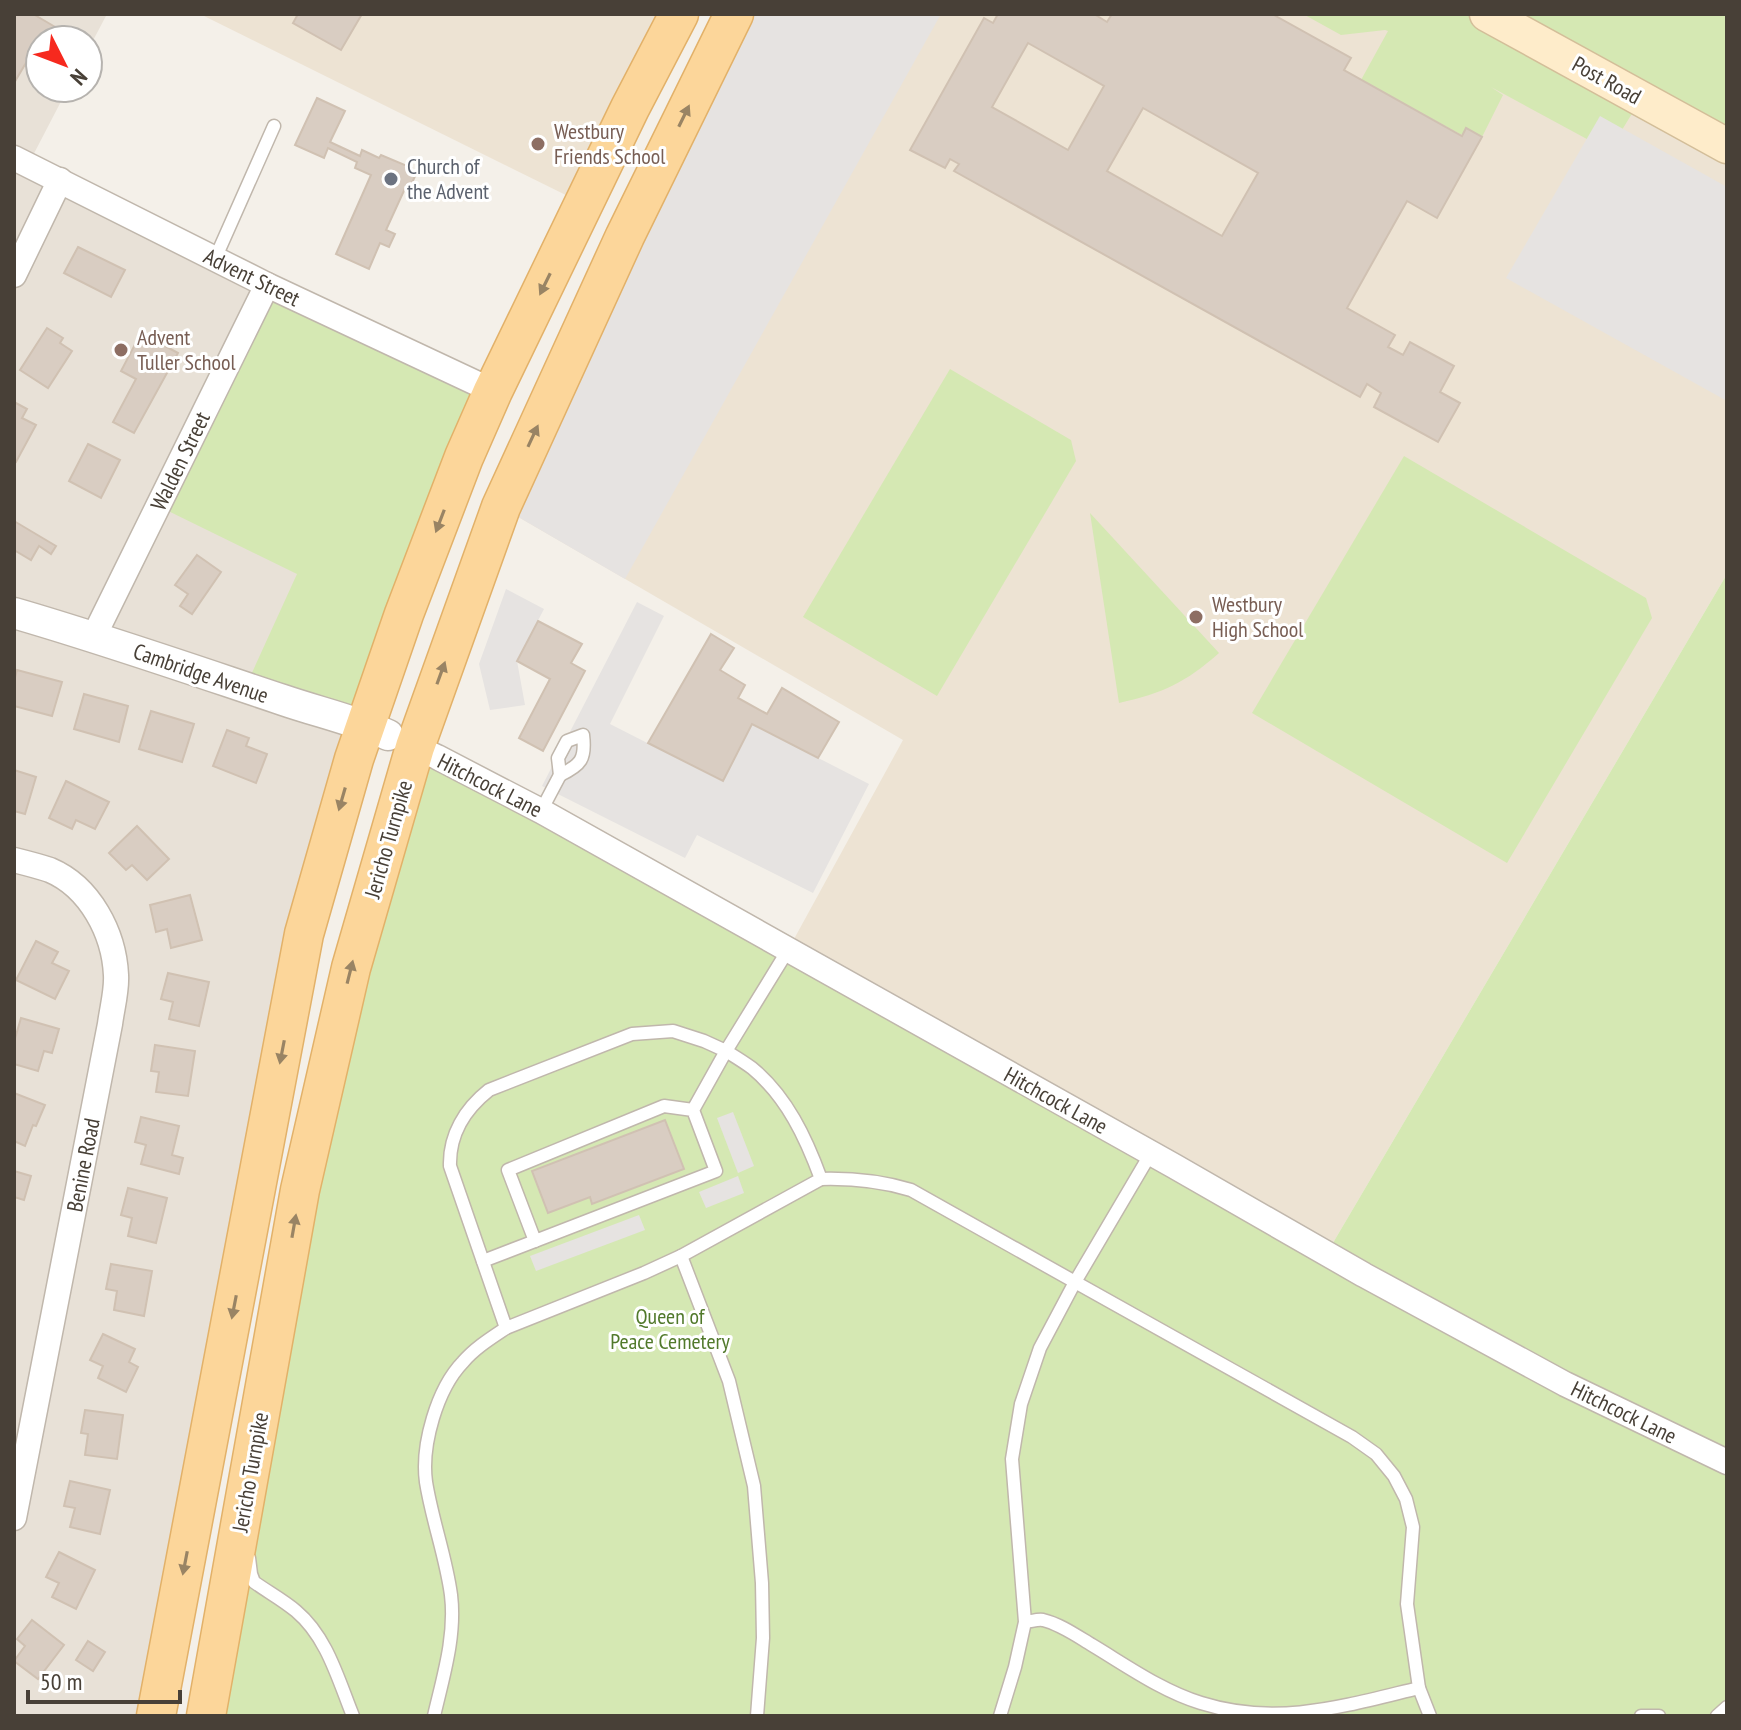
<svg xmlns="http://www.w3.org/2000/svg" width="1741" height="1730" viewBox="0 0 1741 1730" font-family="'PT Sans Narrow',sans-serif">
	<rect width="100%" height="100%" fill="#f4f0e9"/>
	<polygon fill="#e8e1d7" points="14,14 107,14 88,50 88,40 40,40 40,88 68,88 28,165 267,285 297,574 365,725 156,1716 14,1716"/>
	<g fill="#ede3d3">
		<polygon points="200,14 679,14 584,204"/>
		<polygon points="734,14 1487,14 1727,147 1727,574 1327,1253 788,950 903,740 501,507"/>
	</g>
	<g fill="#d5e8b3">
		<polygon points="1303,14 1727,14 1727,147 1641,99 1609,151 1491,87 1503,95 1482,137 1460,134 1361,80 1388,31 1385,30 1341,35"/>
		<polygon points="267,285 493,391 365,725 245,688 297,574 158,506"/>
		<polygon points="950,369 1071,440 1076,461 937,696 803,617"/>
		<polygon points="1404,456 1646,598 1652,618 1507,863 1252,713"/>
		<path d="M 1090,513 L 1219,653 C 1185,683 1163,693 1119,703 Z"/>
		<polygon points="1727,574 1727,1716 206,1716 415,747 1327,1253"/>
	</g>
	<g fill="#e6e3e1">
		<polygon points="736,14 941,14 625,579 501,507"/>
		<polygon points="1600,116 1727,187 1727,401 1506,278"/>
		<polygon points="506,589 544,609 517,661 525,705 490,710 479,664"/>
		<polygon points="637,602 664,616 610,724 722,781 752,724 869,784 813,893 697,835 685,858 542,786"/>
		<polygon points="733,1112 754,1166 738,1173 717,1118"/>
		<polygon points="738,1176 744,1193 706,1208 699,1192"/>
		<polygon points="639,1215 645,1230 536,1271 530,1256"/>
	</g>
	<g fill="#d9cdc2" stroke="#d0c1b2" stroke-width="2" fill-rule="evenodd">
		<polygon points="14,14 33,14 62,31 57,40 40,40 40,55 33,51 14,83"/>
		<polygon points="298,14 362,14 341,50 293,23"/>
		<path d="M 998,14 L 1094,14 L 1107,22 L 1112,14 L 1272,14 L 1351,58 L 1344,70 L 1462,136 L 1466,128 L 1482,137 L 1437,218 L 1407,201 L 1347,308 L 1395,335 L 1388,347 L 1403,355 L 1410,342 L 1454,366 L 1440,392 L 1460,403 L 1438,442 L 1374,407 L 1381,393 L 1367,384 L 1360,397 L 954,171 L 959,164 L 950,159 L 945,168 L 910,150 L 984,18 L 993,23 ZM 1028,43 L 1104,86 L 1068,150 L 992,107 ZM 1143,108 L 1258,173 L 1222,236 L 1107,171 Z"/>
		<polygon points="317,98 345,111 330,142 360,156 362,150 379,158 381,155 412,168 411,172 416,174 411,185 407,184 386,230 395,234 389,247 380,243 369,269 336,254 371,175 355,168 357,162 328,148 324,158 295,145"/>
		<polygon points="78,247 125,270 111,297 64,273"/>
		<polygon points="47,328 63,338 60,343 72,351 48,388 20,370"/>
		<polygon points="141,333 178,353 134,433 113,422 136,379 121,371"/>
		<polygon points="14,402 27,409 22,418 36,425 16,462 14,461"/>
		<polygon points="88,444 120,460 101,498 69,481"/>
		<polygon points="14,521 56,546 51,554 39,546 31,560 14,550"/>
		<polygon points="197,555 221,572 192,614 180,606 188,594 175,585"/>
		<polygon points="538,621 582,644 571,663 585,671 543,751 519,738 550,679 517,661"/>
		<polygon points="711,634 734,648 720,670 745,685 738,698 767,714 782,688 839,722 818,758 752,724 723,781 648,743"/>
		<polygon points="17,670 62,682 52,716 14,706 14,681"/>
		<polygon points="84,694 128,706 119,742 74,729"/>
		<polygon points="151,711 194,724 182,762 139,749"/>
		<polygon points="227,730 249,738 246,746 267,754 256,783 213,766"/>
		<polygon points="14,770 36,777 25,814 14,811"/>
		<polygon points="66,781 109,802 95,829 76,820 72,829 49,818"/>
		<polygon points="137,826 169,859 147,880 132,865 126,870 109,853"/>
		<polygon points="190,895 202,940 171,948 167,929 156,932 150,905"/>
		<polygon points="36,941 58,952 52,963 69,971 55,999 16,980"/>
		<polygon points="168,973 209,982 199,1026 169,1019 173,1002 161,999"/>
		<polygon points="21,1018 59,1029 52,1053 44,1051 38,1071 14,1064 14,1042"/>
		<polygon points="155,1045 195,1051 188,1096 156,1092 159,1072 151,1071"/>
		<polygon points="14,1093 45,1105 36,1126 33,1125 25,1146 14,1141"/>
		<polygon points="141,1117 179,1126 172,1155 183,1158 179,1174 141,1164 146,1145 135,1142"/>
		<polygon points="665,1120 684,1169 592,1204 590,1197 548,1213 532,1171"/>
		<polygon points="14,1171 31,1176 24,1200 14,1197"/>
		<polygon points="128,1188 167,1198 156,1243 128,1236 132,1218 121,1215"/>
		<polygon points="111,1264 152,1271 144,1316 114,1310 117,1291 106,1289"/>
		<polygon points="103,1334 135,1349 129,1362 138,1367 126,1392 98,1378 103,1366 90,1360"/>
		<polygon points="85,1410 123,1415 117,1459 85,1455 88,1434 81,1433"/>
		<polygon points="70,1481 110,1490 100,1534 70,1527 75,1508 64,1506"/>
		<polygon points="59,1552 95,1570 76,1609 52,1597 59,1583 46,1577"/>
		<polygon points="32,1620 64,1645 38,1679 14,1661 25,1646 17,1639"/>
		<polygon points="88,1641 105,1652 93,1671 76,1660"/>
	</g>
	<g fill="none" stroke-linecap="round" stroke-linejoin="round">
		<defs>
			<g id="service">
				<polyline points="215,259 274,126"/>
				<path d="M 583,735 C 586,759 581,765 560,775 L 558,758 L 567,741 Z"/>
				<polyline points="541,811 560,775"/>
				<path d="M 693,1110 L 664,1106 L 508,1170 L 535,1241 L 716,1171 L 693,1110 L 726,1051 C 734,1056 744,1062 752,1068 C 787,1097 806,1138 821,1179 L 681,1256 L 644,1273 L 506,1328 L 450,1166 C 449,1135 465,1109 489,1090 L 632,1034 L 673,1031 L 704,1041 L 726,1051 L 788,950"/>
				<path d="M 820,1179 C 852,1178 881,1181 911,1190 L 1075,1282 L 1151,1153"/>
				<polyline points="681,1256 729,1381 754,1486 762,1583 763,1638 757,1716"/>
				<polyline points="483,1261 535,1241"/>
				<path d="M 249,1558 L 251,1574 L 254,1582 C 268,1592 283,1600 296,1611 C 327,1637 338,1679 353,1716"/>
				<polyline points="1419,1688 1430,1716"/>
				<path d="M 434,1716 C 443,1677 456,1636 451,1595 C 446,1557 432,1520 426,1482 C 421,1445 437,1389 463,1362 C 475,1348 491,1338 506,1328"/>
				<path d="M 1000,1716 L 1015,1667 L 1025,1622 L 1012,1459 L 1021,1404 L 1040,1348 L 1075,1282 L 1352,1437 L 1376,1454 L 1394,1476 L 1406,1499 L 1413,1527 L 1407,1604 L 1419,1688 C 1344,1706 1277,1727 1201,1703 C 1162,1691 1127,1666 1092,1645 C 1077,1636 1060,1624 1043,1620 C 1037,1619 1030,1622 1025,1622"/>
				<polyline points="1641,1716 1659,1716"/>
				<polyline points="1717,1716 1727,1707"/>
			</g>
			<g id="minor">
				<polyline points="14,158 267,285 493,391"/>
				<polyline points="14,275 60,180"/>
				<polyline points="94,636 267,285"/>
				<polyline points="405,742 437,757 541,811 1174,1166 1364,1275 1565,1384 1727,1462"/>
				<path d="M 14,860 C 26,863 38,866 50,870 C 90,887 114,933 116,975 C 117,991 112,1008 110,1024 L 14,1518"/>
			</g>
			<path id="tertiary" d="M 14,613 C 104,639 193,670 283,700 C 318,712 354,720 388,735"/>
			<polyline id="secondary" points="1487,14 1727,146"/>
			<g id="primary">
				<polyline points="156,1716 304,934 354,759 404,614 464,457 493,391 630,108 679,14"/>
				<polyline points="206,1716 300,1190 351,968 415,747 501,507 625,236 734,14"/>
			</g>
		</defs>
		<use href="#service" stroke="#c0b7ac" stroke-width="15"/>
		<use href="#minor" stroke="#c0b7ac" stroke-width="27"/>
		<use href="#tertiary" stroke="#c0b7ac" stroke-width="33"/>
		<use href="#secondary" stroke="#d3be99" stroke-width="37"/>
		<use href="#primary" stroke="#e2b169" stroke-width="41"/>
		<use href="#service" stroke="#fff" stroke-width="12"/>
		<use href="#minor" stroke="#fff" stroke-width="24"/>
		<use href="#tertiary" stroke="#fff" stroke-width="30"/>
		<use href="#secondary" stroke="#feecca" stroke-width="34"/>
		<use href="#primary" stroke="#fcd69a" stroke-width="38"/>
	</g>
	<defs><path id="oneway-solid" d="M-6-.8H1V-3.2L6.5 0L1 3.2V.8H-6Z" transform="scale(2)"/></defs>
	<g fill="#998464">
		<use href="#oneway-solid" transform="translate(684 116) rotate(-64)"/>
		<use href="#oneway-solid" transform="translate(545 284) rotate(116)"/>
		<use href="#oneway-solid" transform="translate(533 436) rotate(-65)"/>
		<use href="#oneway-solid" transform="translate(440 521) rotate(111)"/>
		<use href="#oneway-solid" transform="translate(441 673) rotate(-70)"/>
		<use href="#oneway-solid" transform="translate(342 799) rotate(106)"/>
		<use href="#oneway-solid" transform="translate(350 972) rotate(-76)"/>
		<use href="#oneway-solid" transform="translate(282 1052) rotate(101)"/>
		<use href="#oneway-solid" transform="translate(294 1226) rotate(-80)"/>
		<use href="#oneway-solid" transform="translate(234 1307) rotate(101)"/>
		<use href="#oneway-solid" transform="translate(185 1563) rotate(101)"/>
	</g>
	<g fill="#8d6e63" stroke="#fff" stroke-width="3">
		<circle cx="538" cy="144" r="8"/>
		<circle cx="121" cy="350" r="8"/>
		<circle cx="1196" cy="617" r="8"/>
	</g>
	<circle fill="#6b7280" stroke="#fff" stroke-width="3" cx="391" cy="179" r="8"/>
	<g text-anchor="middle" stroke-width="6" stroke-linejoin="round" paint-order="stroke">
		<g font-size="22" fill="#484037" stroke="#fff">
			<text transform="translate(1607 80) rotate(29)" y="8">Post Road</text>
			<text transform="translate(252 277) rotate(26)" y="8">Advent Street</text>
			<text transform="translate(180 461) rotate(-64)" y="8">Walden Street</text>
			<text transform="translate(201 673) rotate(19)" y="8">Cambridge Avenue</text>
			<text transform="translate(490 785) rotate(27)" y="8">Hitchcock Lane</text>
			<text transform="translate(388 839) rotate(-74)" y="8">Jericho Turnpike</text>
			<text transform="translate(1056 1100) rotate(29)" y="8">Hitchcock Lane</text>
			<text transform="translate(83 1165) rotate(-79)" y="8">Benine Road</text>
			<text transform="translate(1624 1412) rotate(26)" y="8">Hitchcock Lane</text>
			<text transform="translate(250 1472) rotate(-80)" y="8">Jericho Turnpike</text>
		</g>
		<g font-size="22" fill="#785e54" stroke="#fff" text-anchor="start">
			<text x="554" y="139">Westbury<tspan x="554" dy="25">Friends School</tspan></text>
			<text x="137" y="345">Advent<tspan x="137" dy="25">Tuller School</tspan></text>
			<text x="1212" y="612">Westbury<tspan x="1212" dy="25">High School</tspan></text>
		</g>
		<g font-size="22" fill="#5b616d" stroke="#fff" text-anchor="start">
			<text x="407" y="174">Church of<tspan x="407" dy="25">the Advent</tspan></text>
		</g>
		<g font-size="22" fill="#51792b" stroke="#fff">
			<text x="670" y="1324">Queen of<tspan x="670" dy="25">Peace Cemetery</tspan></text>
		</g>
	</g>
	<rect width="1741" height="1730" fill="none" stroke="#484037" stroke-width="32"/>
	<g transform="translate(64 64) rotate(132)"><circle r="38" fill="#ffffff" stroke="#b6b3af" stroke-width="2"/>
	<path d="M0-6L14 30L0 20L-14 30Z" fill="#f6291e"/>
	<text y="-12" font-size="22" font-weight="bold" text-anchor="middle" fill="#484037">N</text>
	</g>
	<path d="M28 1690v12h152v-12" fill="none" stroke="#484037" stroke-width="4"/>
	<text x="40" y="1690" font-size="24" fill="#484037" stroke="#ffffff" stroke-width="6" paint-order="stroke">50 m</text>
</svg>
